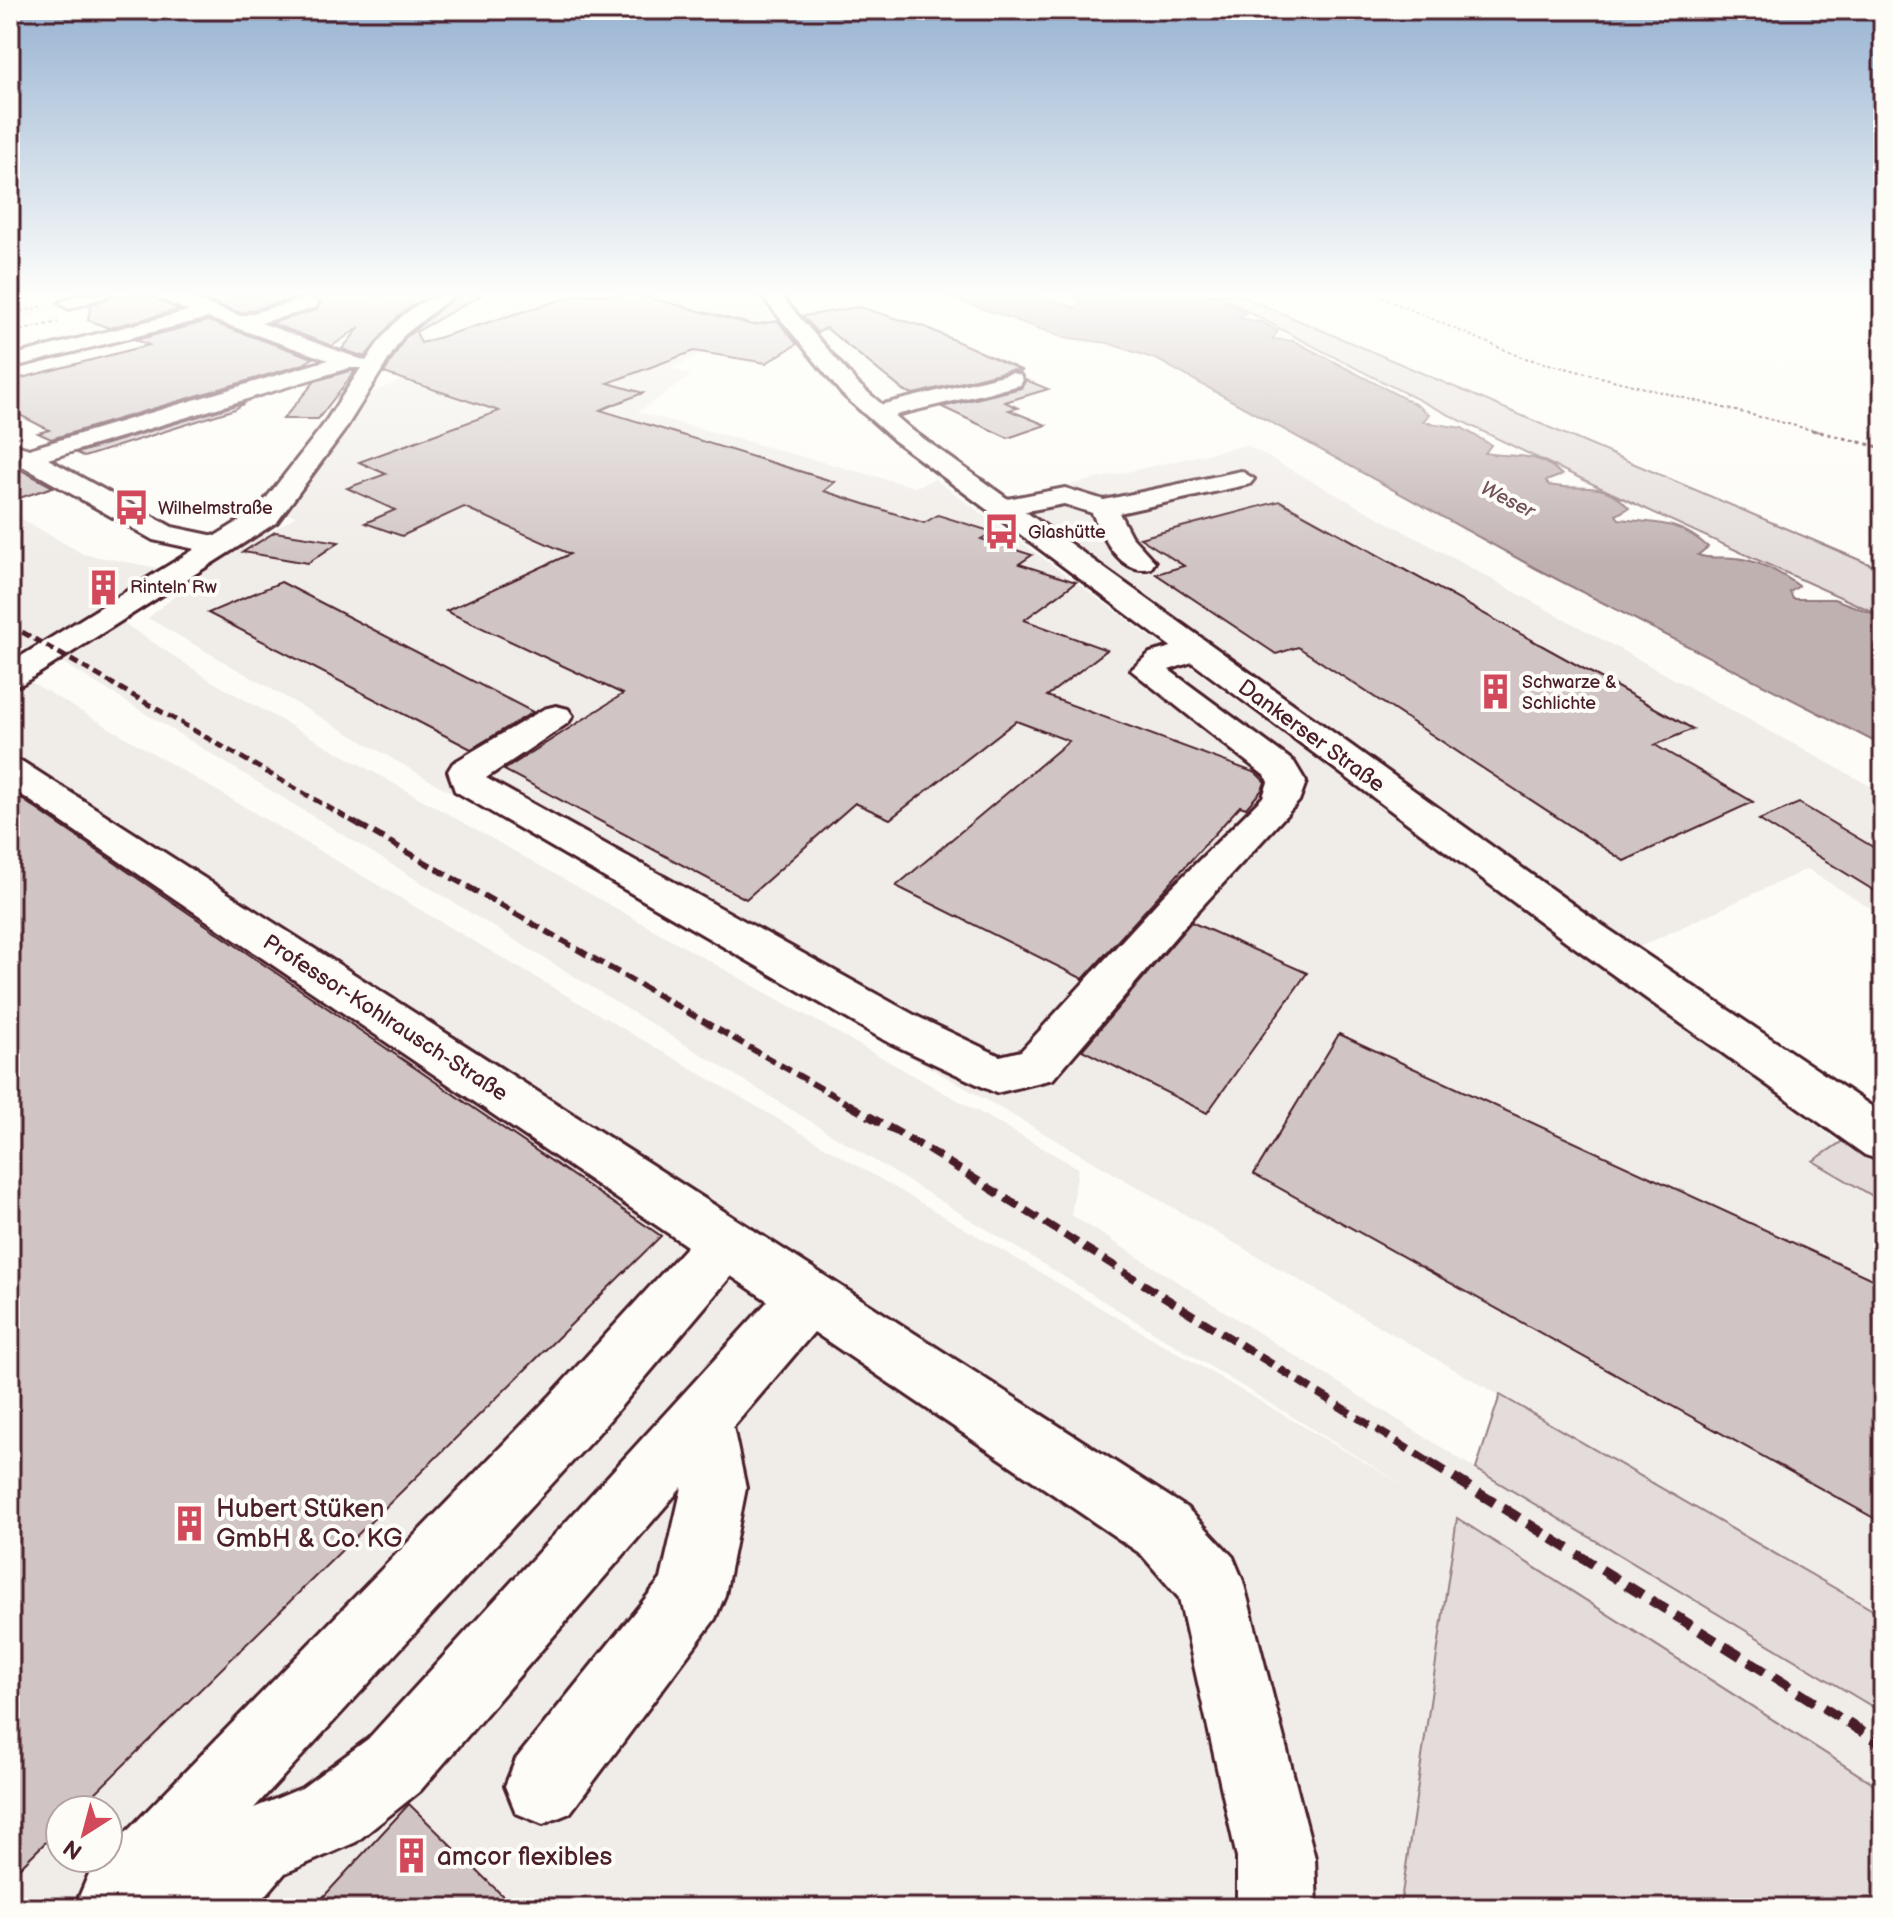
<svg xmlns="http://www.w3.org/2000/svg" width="1893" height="1918" viewBox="0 0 1893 1918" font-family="'Balsamiq Sans',sans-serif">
	<rect width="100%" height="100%" fill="#fdfcf7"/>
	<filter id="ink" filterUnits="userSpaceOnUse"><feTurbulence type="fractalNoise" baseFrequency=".0125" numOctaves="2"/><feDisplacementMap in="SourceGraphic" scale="16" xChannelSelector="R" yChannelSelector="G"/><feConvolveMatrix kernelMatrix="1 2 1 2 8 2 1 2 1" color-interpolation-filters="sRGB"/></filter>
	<g filter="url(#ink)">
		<g fill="#f0ece8" fill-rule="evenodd">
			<polygon points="10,295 116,295 10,320"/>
			<polygon points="533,295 753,295 773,319 672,368 691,376 638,412 915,487 935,479 1883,1174 1883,1616 148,618 250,536 271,532 296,516 284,513 373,392 434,367 514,305"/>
			<polygon points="1246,445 1883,793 1883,916 1807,869 1622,955 1007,499"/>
			<polygon points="10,512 83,554 174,571 35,654 10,640"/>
			<path d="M 122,622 L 213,682 L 1078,1168 L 1071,1215 L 1476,1469 L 1883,1713 L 1883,1790 L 1457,1518 L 1400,1908 L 10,1908 L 10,687 L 24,678 L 1410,1489 L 60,661 ZM 60,1810 L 108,1810 L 108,1858 L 60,1858 Z"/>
		</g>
		<g fill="#e3dcda" stroke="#967e82" stroke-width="2">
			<path d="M 1217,295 L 1239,295 L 1883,570 L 1883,616 C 1657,516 1434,413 1217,295 Z"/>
			<polygon points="1883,1114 1883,1202 1813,1161"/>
			<polygon points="1500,1395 1883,1616 1883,1713 1476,1469"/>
			<polygon points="1457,1518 1883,1790 1883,1908 1400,1908"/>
		</g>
		<path fill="#c0b1b1" stroke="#91777b" stroke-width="2" d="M 944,295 L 1039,295 L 1074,307 L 1083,305 L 1073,295 L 1216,295 L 1242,310 L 1245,314 L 1238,318 L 1261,322 L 1278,331 L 1272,339 L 1294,341 L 1417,405 L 1429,414 L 1423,422 L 1462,428 L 1491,445 L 1485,453 C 1517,459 1535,449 1562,475 L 1546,481 L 1549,485 C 1579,492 1603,478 1629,508 L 1616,515 L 1619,519 C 1654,523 1679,520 1708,547 L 1698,555 C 1711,560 1722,556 1735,558 C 1758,560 1781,573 1799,586 L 1790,592 L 1793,599 L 1834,599 L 1883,617 L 1883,746 L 1535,568 L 1158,360 L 1108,343 L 1063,337 Z"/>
		<g fill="#d0c5c4" stroke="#4a1f2b" stroke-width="2">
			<polygon points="114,295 149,295 179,310 109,328 88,320 91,305"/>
			<polygon points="190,295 306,295 241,313"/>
			<polygon points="310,295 433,295 400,314 365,357 342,349 360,327 332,346 271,323 317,310 320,302"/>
			<polygon points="457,295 481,295 416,332 421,343 577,295 639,295 753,325 778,321 797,344 766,363 694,351 608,383 643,393 600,410 835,482 824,491 924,523 938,515 993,532 981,539 1032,555 1019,564 1076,582 1024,620 1107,650 1047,696 1256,773 1265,782 1262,790 1246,808 1240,806 1083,979 896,886 1069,741 1016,721 890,819 855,803 746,899 504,770 623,694 446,611 570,554 464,507 402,536 365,523 395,510 347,488 386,474 359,462 499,411 384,373 405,338"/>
			<polygon points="859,307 925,327 1023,371 1011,370 914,394 904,391 826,328 817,333 803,316"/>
			<polygon points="208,321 313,358 304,364 51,439 38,433 49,430 10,410 10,381 149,345 136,340"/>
			<polygon points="349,371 355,371 318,419 283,419 315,381"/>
			<polygon points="1026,380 1048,389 1005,402 1018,408 1009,410 1046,425 1008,438 942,407 1021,388"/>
			<polygon points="246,402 235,409 84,457 77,453"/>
			<polygon points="10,464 53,487 10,501"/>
			<polygon points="1280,501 1693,729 1655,745 1753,802 1624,861 1298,647 1276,654 1156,574 1184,566 1140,538"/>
			<polygon points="275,532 339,542 308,563 243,552"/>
			<polygon points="281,582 533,712 471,749 208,613"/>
			<polygon points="10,791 661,1236 78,1810 60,1810 60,1828 10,1877"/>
			<polygon points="1799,803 1883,853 1883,896 1759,820"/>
			<polygon points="1191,922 1307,973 1207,1113 1082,1050"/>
			<polygon points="1339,1034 1883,1284 1883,1523 1254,1174"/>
			<polygon points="409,1804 515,1908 313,1908"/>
		</g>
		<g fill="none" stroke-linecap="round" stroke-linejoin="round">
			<defs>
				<g id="minor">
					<polygon points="77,295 111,295 69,309 59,303"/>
					<path d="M 152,295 L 180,295 L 241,316 L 308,298 L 315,300 L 318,304 L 315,308 L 261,323 L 366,361 C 387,329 413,295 454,295 L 403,336 L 344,431 L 277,522 L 22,684 L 10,687 L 10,663 L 195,549 L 153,540 L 17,463 L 10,459 L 10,443 L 29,449 L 328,360 L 208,318 L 10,368 L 10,356 L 188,311 ZM 349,368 L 361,368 L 322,427 L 257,510 L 215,536 L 172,527 L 48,459 Z"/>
					<polygon points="1012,373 1020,375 1023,380 1020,385 875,420 863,413 867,408"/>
					<path d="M 1241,471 L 1254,479 L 1250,484 L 1119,513 L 1131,536 L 1155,562 L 1151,568 C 1120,576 1103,537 1092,513 L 1064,504 L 1001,516 L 991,514 L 988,508 L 991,502 L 1065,488 L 1104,500 Z"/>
					<polygon points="1196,640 1207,643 1212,650 1207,657 1169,670 1294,762 1306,782 1299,801 1193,916 1053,1079 996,1093 884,1040 455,791 448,771 453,763 544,709 556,706 568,709 573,716 568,723 486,778 916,1016 1000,1056 1021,1051 1163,896 1263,797 1268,782 1265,776 1131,670 1150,653"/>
					<path d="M 10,759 L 23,762 L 1187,1508 L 1233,1557 L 1243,1581 L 1315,1858 L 1317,1908 L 1237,1908 L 1237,1858 L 1179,1598 L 1141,1554 L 814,1332 L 733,1427 L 746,1488 L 725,1595 L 715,1619 L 570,1813 L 543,1824 L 516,1813 L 505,1786 L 516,1759 L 661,1579 L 682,1487 L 420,1791 L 356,1842 L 285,1873 L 255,1908 L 84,1908 L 79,1897 L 91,1869 L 101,1858 L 108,1858 L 108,1851 L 551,1395 L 687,1246 L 10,787 ZM 731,1276 L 768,1301 L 368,1739 L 302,1788 L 254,1808 L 595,1437 Z"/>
				</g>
				<polygon id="major" points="761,295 780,295 858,384 913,431 1596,921 1883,1114 1883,1161 1865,1155 1566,941 895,441 842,394"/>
			</defs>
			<use href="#minor" stroke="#4a1f2b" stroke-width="6"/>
			<use href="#major" stroke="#4a1f2b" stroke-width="6"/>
			<g stroke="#4a1f2b" stroke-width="2" stroke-dasharray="3 3" stroke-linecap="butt">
				<polyline points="1376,295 1521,357 1820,432"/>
				<polyline points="10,314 44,306"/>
				<polyline points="10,333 58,322"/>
			</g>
			<polyline stroke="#4a1f2b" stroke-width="3" stroke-dasharray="4 4" stroke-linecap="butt" points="1812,430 1883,448"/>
			<use href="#minor" fill="#fdfcf7" fill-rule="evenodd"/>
			<use href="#major" fill="#fdfcf7" fill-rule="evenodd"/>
			<polyline stroke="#4a1f2b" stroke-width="5" stroke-dasharray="9 5" stroke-linecap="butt" points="10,625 361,826"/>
			<polyline stroke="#4a1f2b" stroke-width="6" stroke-dasharray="12 6" stroke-linecap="butt" points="358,824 852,1106"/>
			<polyline stroke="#4a1f2b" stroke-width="8" stroke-dasharray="15 8" stroke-linecap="butt" points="848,1104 930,1151 1432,1464"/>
			<polyline stroke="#4a1f2b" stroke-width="10" stroke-dasharray="19 10" stroke-linecap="butt" points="1429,1462 1883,1745"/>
		</g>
	</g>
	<linearGradient id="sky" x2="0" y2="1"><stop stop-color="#98b3d2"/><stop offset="0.52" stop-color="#fefefb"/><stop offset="1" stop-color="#fefefb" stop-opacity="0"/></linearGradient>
	<rect width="1893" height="564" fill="url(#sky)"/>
	<defs>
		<symbol id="bus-bare" viewBox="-9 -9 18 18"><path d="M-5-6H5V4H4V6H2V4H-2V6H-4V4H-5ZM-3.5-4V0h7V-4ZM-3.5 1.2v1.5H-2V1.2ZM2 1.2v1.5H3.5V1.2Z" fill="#d1495b" stroke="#fdfcf7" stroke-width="2.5" paint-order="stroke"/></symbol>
		<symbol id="building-bare" viewBox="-9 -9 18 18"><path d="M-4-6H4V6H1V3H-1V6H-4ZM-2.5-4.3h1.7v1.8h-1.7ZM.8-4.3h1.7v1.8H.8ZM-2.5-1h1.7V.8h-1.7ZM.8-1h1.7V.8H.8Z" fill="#d1495b" stroke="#fdfcf7" stroke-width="2.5" paint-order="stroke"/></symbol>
	</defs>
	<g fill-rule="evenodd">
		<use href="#bus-bare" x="106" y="482" width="51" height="51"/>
		<use href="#bus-bare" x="976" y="506" width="51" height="51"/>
		<use href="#building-bare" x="78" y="562" width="51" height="51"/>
		<use href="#building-bare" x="1470" y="666" width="51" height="51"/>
		<use href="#building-bare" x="164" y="1498" width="51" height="51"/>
		<use href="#building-bare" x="386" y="1830" width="51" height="51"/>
	</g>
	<g text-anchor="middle" stroke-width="8" stroke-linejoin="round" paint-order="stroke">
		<g font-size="18" fill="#4a1f2b" stroke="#fdfcf7" text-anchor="start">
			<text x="158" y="514">Wilhelmstraße</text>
			<text x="1028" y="538">Glashütte</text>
			<text x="130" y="593">Rinteln Rw</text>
			<text x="1522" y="688">Schwarze &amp;<tspan x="1522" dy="21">Schlichte</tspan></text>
		</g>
		<g font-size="20" font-style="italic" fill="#73525a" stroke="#fdfcf7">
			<text transform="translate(1508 499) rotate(27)" y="7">Weser</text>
		</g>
		<g font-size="22" fill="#4a1f2b" stroke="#fdfcf7">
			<text transform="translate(1312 735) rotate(36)" y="8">Dankerser Straße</text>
			<text transform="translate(386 1017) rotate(33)" y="8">Professor-Kohlrausch-Straße</text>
		</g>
		<g font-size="26" fill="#4a1f2b" stroke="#fdfcf7" text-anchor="start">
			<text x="216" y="1517">Hubert Stüken<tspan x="216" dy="30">GmbH &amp; Co. KG</tspan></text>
			<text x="437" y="1865">amcor flexibles</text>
		</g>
	</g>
	<rect width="1893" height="1918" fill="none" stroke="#fdfcf7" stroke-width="40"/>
	<rect x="20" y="20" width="1853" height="1878" fill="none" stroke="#4a1f2b" stroke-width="3" filter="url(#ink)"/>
	<g transform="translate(84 1834) rotate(216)"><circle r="38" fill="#fdfcf7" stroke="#b5a4a5" stroke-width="2"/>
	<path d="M0-6L14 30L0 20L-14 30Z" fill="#d1495b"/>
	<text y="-12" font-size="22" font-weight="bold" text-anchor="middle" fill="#4a1f2b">N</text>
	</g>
</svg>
